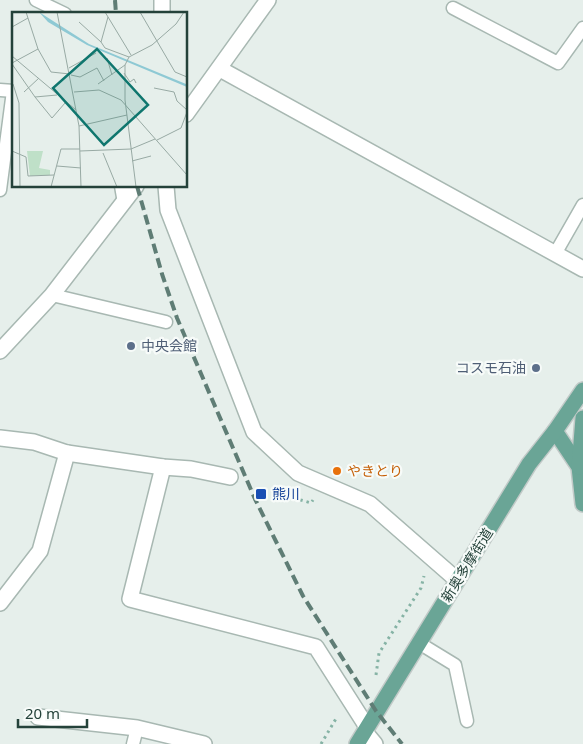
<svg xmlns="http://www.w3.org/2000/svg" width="583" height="744" viewBox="0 0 583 744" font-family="'Noto Sans','Noto Sans JP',sans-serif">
	<rect width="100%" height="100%" fill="#e6efeb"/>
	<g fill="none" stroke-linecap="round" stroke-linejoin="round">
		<defs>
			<g id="service">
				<polyline points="36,0 65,14"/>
				<polyline points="453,8 558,63 583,28"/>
				<polyline points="0,90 14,91"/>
				<polyline points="121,186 124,203"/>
				<polyline points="0,190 13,91"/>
				<polyline points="555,254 583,205"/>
				<polyline points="52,295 166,322"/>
				<polyline points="419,643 455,665 467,721"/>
				<polyline points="133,744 137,728"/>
			</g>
			<g id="minor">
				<polyline points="162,0 162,14"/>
				<polyline points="220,69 583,269"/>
				<polyline points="186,114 268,0"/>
				<polyline points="166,186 168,210 254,432 298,473 370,504 457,580"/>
				<polyline points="0,351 52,295 136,186"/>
				<polyline points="0,438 34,442 67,453 163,467 191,469 230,477"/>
				<polyline points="163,467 130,599 316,647 367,727"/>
				<polyline points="0,603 40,551 67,453"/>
				<polyline points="38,717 137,728 204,744"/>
				<polyline points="365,732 375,744"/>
			</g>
			<g id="primary">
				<polyline points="555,431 579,467 583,504"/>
				<polyline points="579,467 583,418"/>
				<polyline points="357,744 529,464 555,431 583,390"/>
			</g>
		</defs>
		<use href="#service" stroke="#a8b8b2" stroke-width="15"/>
		<use href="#minor" stroke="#a8b8b2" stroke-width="18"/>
		<use href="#primary" stroke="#c2cac8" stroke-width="18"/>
		<g stroke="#86b3a5" stroke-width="3" stroke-dasharray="2.5 4" stroke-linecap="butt">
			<polyline points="294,498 311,503 313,500"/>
			<polyline points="376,675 379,653 421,588 424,576"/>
			<polyline points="321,744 337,717"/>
		</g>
		<use href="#service" stroke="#fff" stroke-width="12"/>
		<use href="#minor" stroke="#fff" stroke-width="15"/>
		<use href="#primary" stroke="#6aa596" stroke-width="15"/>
		<g stroke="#5f7d75" stroke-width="4" stroke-dasharray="10 5" stroke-linecap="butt">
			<polyline points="115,0 116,14"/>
			<polyline points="137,186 162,274 177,318 255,499 303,596 376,711 402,744"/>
		</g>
	</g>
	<g fill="#5c6f8a" stroke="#f7fbf9" stroke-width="2">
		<circle cx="131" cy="346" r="5"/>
		<circle cx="536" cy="368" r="5"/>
	</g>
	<circle fill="#e8710a" stroke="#f7fbf9" stroke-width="2" cx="337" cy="471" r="5"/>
	<rect fill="#1a4fb4" stroke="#f7fbf9" stroke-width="2" x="255" y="488" width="12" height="12" rx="2.5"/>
	<g text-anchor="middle" stroke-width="4.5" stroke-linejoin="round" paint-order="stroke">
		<g font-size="14" fill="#4e5e75" stroke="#f7fbf9" text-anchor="start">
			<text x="141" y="351">中央会館</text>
			<text x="526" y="373" text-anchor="end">コスモ石油</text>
		</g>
		<g font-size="14" fill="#c56008" stroke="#f7fbf9" text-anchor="start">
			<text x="347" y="476">やきとり</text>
		</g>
		<g font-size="14" fill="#164399" stroke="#f7fbf9" text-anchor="start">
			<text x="272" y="499">熊川</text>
		</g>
		<g font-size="14" fill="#24423a" stroke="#f7fbf9">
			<text transform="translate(467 565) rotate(-58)" y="5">新奥多摩街道</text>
		</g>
	</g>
	<g transform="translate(12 12)">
		<rect width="175" height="175" fill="#e6efeb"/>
		<path d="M 15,139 L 31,139 L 27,156 L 38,158 L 38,163 L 18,164 Z" fill="#bfe0c8"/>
		<path d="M 27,0 L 77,32 L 174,72 L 175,75 L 75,33 L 36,10 Z" fill="#8ec9d4"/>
		<path fill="none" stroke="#98aaa4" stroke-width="1" d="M 14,0 L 26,37 L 39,60 L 58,62M 45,0 L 67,114 L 69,175M 93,0 L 119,43M 128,0 L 163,60 L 175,65M 67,10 L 89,30 L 96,5M 0,15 L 16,6M 89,30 L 93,36 L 117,45M 0,44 L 64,98M 95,46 L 100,63M 0,51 L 26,37M 0,52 L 23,85 L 45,83M 57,56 L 84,41M 112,61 L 118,70 L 122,67 L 124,71M 59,63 L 68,65 L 85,56 L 92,69M 1,72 L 7,91 L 8,175M 86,72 L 113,53M 142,76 L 162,80 L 165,89 L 175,98M 12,80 L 27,66M 62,80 L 87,78 L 109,88 L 175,163M 23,85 L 40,106 L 53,91M 67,114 L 115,103M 145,128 L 169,116 L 175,100M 0,139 L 14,145 L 16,164 L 42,163M 68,139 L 119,137 L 143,127M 91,141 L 105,175M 120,149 L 139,144M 45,154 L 69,156M 39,175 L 49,137 L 68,137M 124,175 L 113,88 L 113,53 L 117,45 L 140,33 L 164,12 L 172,0"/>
		<path fill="#0f766e" fill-opacity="0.15" stroke="#0f766e" stroke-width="2.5" d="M 85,37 L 136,93 L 92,133 L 41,76 Z"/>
		<rect width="175" height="175" fill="none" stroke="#24423a" stroke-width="2.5"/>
	</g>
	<path d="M18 719v8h69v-8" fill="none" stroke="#24423a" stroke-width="2.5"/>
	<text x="25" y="719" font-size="15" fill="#24423a" stroke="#f7fbf9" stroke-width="4" paint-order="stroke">20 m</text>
</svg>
